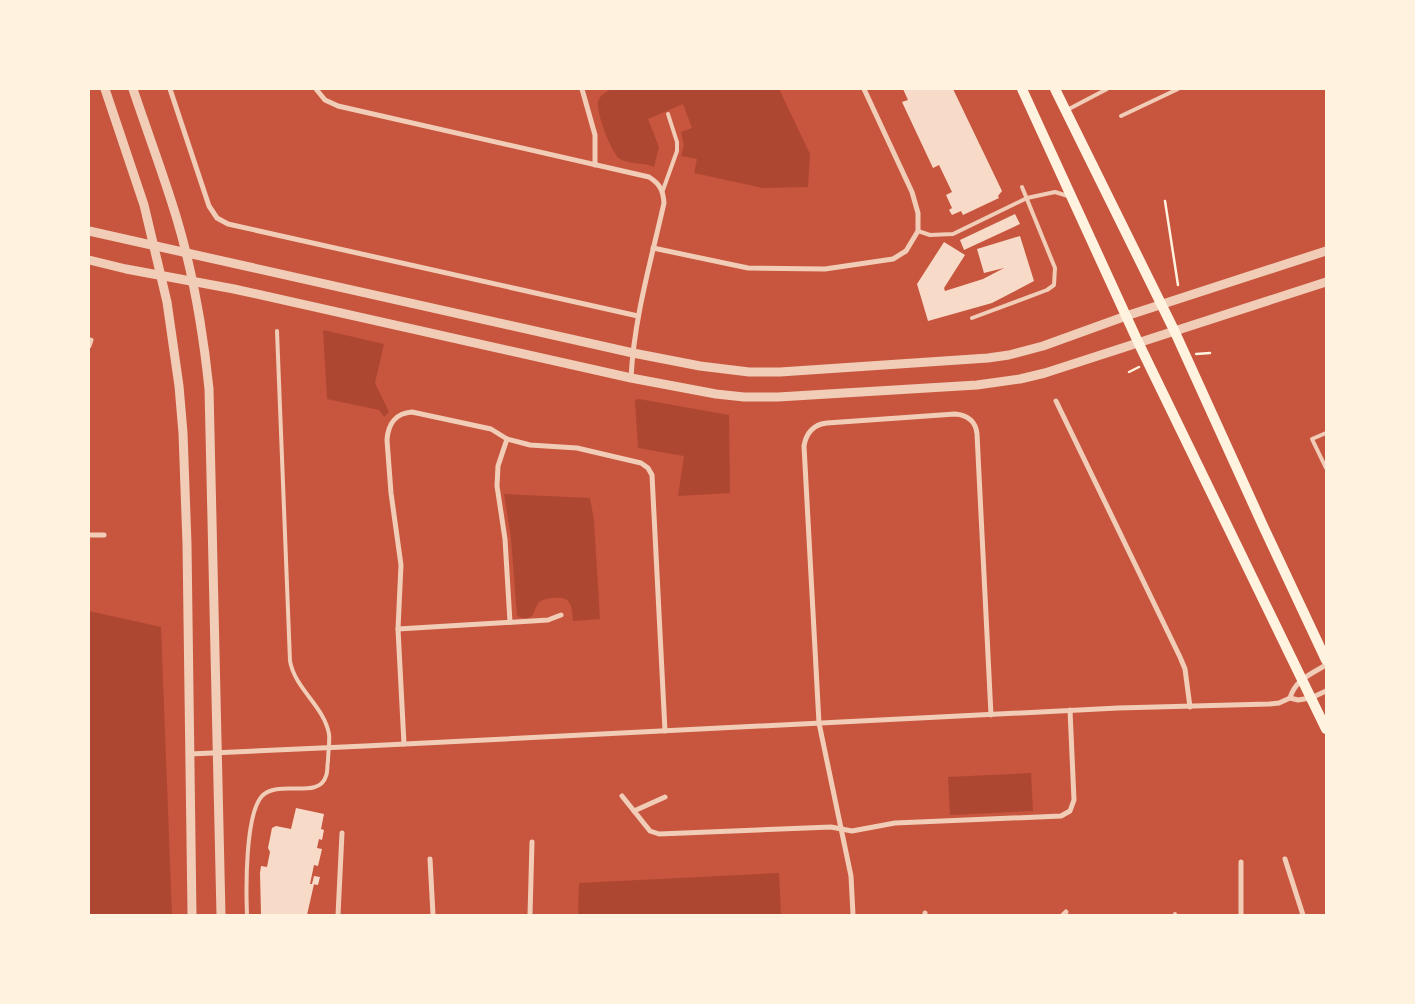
<svg xmlns="http://www.w3.org/2000/svg" width="1415" height="1004" viewBox="0 0 1415 1004" font-family="'Space Grotesk',sans-serif">
	<rect width="100%" height="100%" fill="#c8553d"/>
	<g fill="#ae4732">
		<path d="M 612,89 L 779,89 L 810,154 L 808,187 L 763,188 L 694,173 L 697,159 L 681,156 L 684,145 L 681,132 L 692,128 L 683,104 L 648,119 L 659,147 L 654,167 C 644,162 630,165 620,159 C 611,153 596,112 598,102 C 600,95 606,91 612,89 Z"/>
		<polygon points="323,330 384,344 375,383 389,412 384,417 379,410 327,399"/>
		<polygon points="639,399 729,415 730,493 678,496 684,456 638,448 635,400"/>
		<path d="M 504,494 L 590,498 L 594,520 L 600,619 L 573,621 C 572,607 572,596 554,598 C 548,598 544,599 539,602 C 532,612 535,623 517,616 L 511,538 Z"/>
		<polygon points="89,611 161,627 172,915 89,915"/>
		<polygon points="1031,773 1033,811 950,815 948,777"/>
		<polygon points="779,873 781,915 578,915 579,883"/>
	</g>
	<g fill="#f7dbc8">
		<polygon points="903,89 953,89 1002,191 998,196 999,198 963,215 961,211 952,215 949,210 952,208 946,195 952,192 939,165 933,168 902,102 908,100"/>
		<polygon points="1015,214 1020,224 964,250 960,240"/>
		<polygon points="1020,236 1034,281 992,303 928,321 917,284 944,242 965,255 944,288 945,291 983,279 1004,268 984,273 977,249"/>
		<polygon points="296,808 324,814 321,829 324,830 322,840 319,839 317,848 322,849 318,866 314,865 310,884 314,884 307,915 261,915 260,873 261,866 267,867 270,852 268,848 272,828 276,826 291,829"/>
		<polygon points="314,876 320,877 318,885 312,884"/>
	</g>
	<g fill="none" stroke-linecap="round" stroke-linejoin="round">
		<g stroke="#fff3e0" stroke-width="2.5">
			<polyline points="1165,201 1178,285"/>
			<polyline points="1196,354 1210,353"/>
			<polyline points="1129,372 1139,367"/>
		</g>
		<g stroke="#f1ccb7" stroke-width="4">
			<polyline points="1067,110 1107,89"/>
			<polyline points="1121,116 1178,89"/>
			<polyline points="663,190 677,151 677,142 668,114"/>
			<polyline points="918,231 930,235 953,234 1027,198 1055,192 1068,196"/>
			<polyline points="972,318 1047,290 1054,285 1055,268 1022,187"/>
			<polyline points="1326,433 1312,439 1326,468"/>
			<path d="M 247,915 C 246,889 245,815 262,796 C 279,779 319,800 326,776 C 328,771 327,765 328,761 C 328,752 330,742 329,734 C 324,706 295,689 290,661 L 277,331"/>
			<polyline points="1175,915 1175,914"/>
		</g>
		<g stroke="#f1ccb7" stroke-width="5">
			<polyline points="170,89 209,206 217,218 228,224 638,316"/>
			<path d="M 316,89 L 325,100 L 338,106 L 649,177 C 660,184 663,190 664,203 C 651,261 634,318 631,378"/>
			<polyline points="582,89 595,135 595,165"/>
			<polyline points="653,248 748,268 825,269 893,259 906,251 918,231 918,213 912,192 864,89"/>
			<polyline points="89,346 91,340"/>
			<polyline points="1056,401 1180,657 1185,669 1190,707"/>
			<polyline points="507,439 498,466 497,486 505,539 510,622"/>
			<polyline points="89,535 104,535"/>
			<polyline points="398,629 548,620 561,615"/>
			<path d="M 1290,698 C 1295,680 1311,674 1326,665"/>
			<path d="M 404,744 L 398,629 L 401,565 L 391,493 L 387,440 C 388,424 396,413 412,412 L 491,429 L 507,439 L 530,445 L 577,448 L 641,463 L 648,468 L 652,475 L 665,731"/>
			<polyline points="190,754 365,746 1118,708 1269,704 1279,703 1290,698 1298,700 1311,698 1326,691"/>
			<polyline points="622,796 650,831 659,834 831,827 852,831 895,823 1061,816 1070,811 1074,800 1070,710"/>
			<polyline points="634,811 665,797"/>
			<polyline points="430,859 433,915"/>
			<polyline points="1285,859 1303,915"/>
			<polyline points="338,915 342,833"/>
			<polyline points="530,915 532,842"/>
			<path d="M 853,915 L 851,876 L 819,723 L 804,446 C 806,433 814,424 827,423 L 955,414 C 968,415 976,422 977,434 L 991,715"/>
			<polyline points="925,915 925,913"/>
			<polyline points="1063,915 1066,912"/>
			<polyline points="1241,915 1241,862"/>
		</g>
		<g stroke="#f1ccb7" stroke-width="9">
			<polyline points="105,89 144,205 167,302 179,386 183,433 187,544 192,915"/>
			<path d="M 133,89 C 147,131 163,173 176,216 C 193,272 203,330 209,389 L 221,915"/>
			<polyline points="89,231 633,353 700,366 749,372 780,372 988,358 1009,355 1043,346 1126,316 1326,251"/>
			<polyline points="89,260 126,269 234,289 631,378 716,394 744,397 778,397 977,385 1020,379 1045,373 1326,282"/>
		</g>
		<g stroke="#fff3e0" stroke-width="10">
			<polyline points="1022,89 1138,342 1326,729"/>
			<polyline points="1055,89 1174,330 1264,528 1326,660"/>
		</g>
	</g>
	<rect width="1415" height="1004" fill="none" stroke="#fff3e0" stroke-width="180"/>
</svg>
